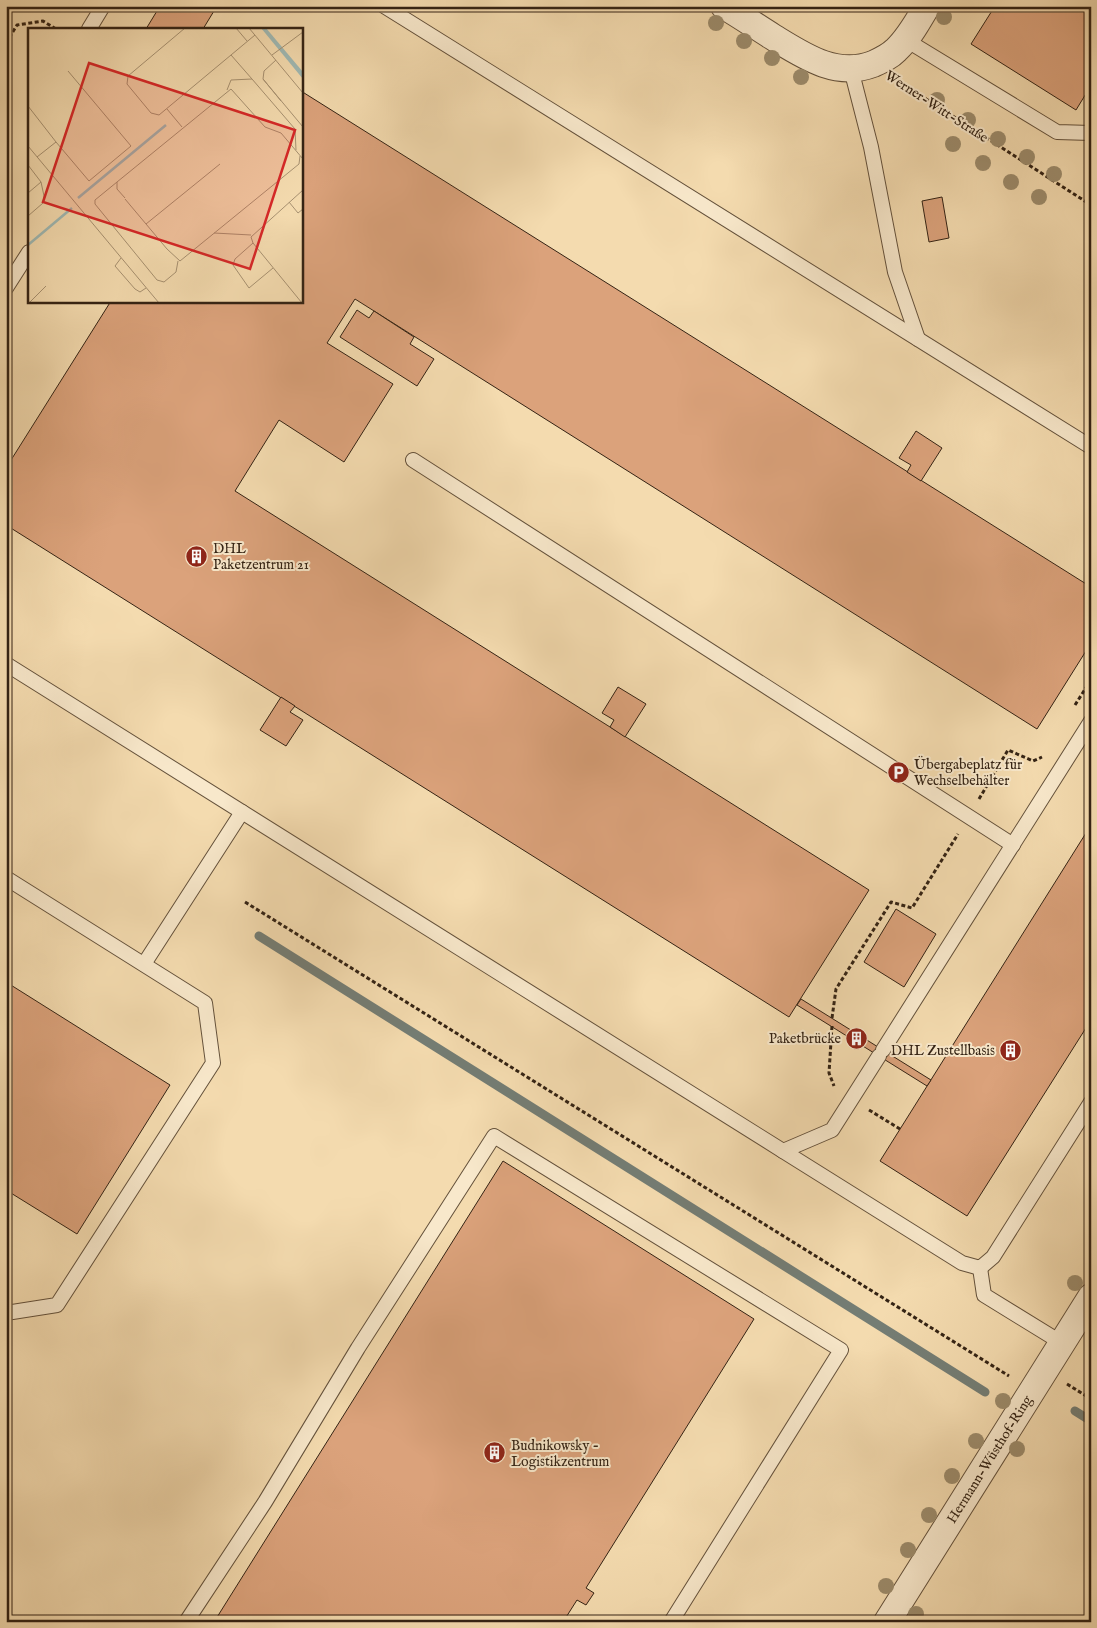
<svg xmlns="http://www.w3.org/2000/svg" width="1097" height="1628" viewBox="0 0 1097 1628" font-family="'IM FELL English',serif">
	<rect width="100%" height="100%" fill="#f4dbaf"/>
	<filter id="stains"><feTurbulence type="fractalNoise" baseFrequency=".004" numOctaves="4"/><feColorMatrix values="0 0 0 0 .2 0 0 0 0 .09 0 0 0 0 .02 0 0 0 .5 -.17"/></filter>
	<radialGradient id="worn" r=".72"><stop offset=".6" stop-color="#630" stop-opacity="0"/><stop offset="1" stop-color="#630" stop-opacity=".3"/></radialGradient>
	<g fill="none" stroke-linecap="round" stroke-linejoin="round">
		<g stroke="#747d74" stroke-width="9">
			<polyline points="259,936 985,1392"/>
			<polyline points="1075,1411 1091,1421"/>
		</g>
	</g>
	<g fill="#dba27b" stroke="#342314">
		<polygon points="160,6 217,6 203,29 146,29"/>
		<polygon points="995,6 1091,6 1091,94 1087,92 1076,110 971,44"/>
		<polygon points="301,91 1091,587 1091,643 1037,729 355,299 327,343 393,384 344,462 279,420 235,491 869,890 789,1017 6,525 6,468 111,301 301,301"/>
		<polygon points="942,197 949,238 929,242 922,201"/>
		<polygon points="357,310 369,318 374,311 414,337 410,344 434,359 417,386 340,337"/>
		<polygon points="916,431 942,448 921,481 907,472 911,465 899,458"/>
		<polygon points="618,687 646,704 625,737 610,727 614,720 602,713"/>
		<polygon points="281,697 295,706 290,712 303,720 286,746 260,730"/>
		<polygon points="1091,825 1091,1020 967,1216 880,1161"/>
		<polygon points="896,909 936,934 904,987 864,962"/>
		<polygon points="6,982 170,1085 77,1234 6,1190"/>
		<polygon points="801,999 931,1080 927,1086 797,1005"/>
		<polygon points="503,1161 754,1319 586,1588 594,1593 586,1605 577,1600 563,1622 214,1622"/>
	</g>
	<g fill="none" stroke-linecap="round" stroke-linejoin="round">
		<defs>
			<g id="lane">
				<polyline points="384,6 1091,447"/>
				<polyline points="89,29 103,6"/>
				<polyline points="906,40 1057,132 1091,133"/>
				<polyline points="851,69 871,147 895,272 918,339"/>
				<polyline points="6,288 29,252"/>
				<polyline points="413,460 1013,845"/>
				<polyline points="6,664 783,1151 832,1130 879,1056"/>
				<polyline points="6,878 205,1003 213,1063 57,1305 6,1313"/>
				<polyline points="144,964 242,812"/>
				<polyline points="883,1050 1091,721"/>
				<polyline points="783,1151 962,1263 980,1268 993,1257 1091,1102"/>
				<polyline points="980,1268 984,1295 1062,1343"/>
				<polyline points="186,1622 265,1502 358,1348 494,1136 841,1350 671,1622"/>
			</g>
			<g id="street">
				<path d="M 724,6 C 741,16 757,27 773,37 C 804,56 836,78 873,64 C 882,60 889,57 896,50 C 909,38 918,21 927,6"/>
				<polyline points="887,1622 1091,1297"/>
			</g>
		</defs>
		<use href="#lane" stroke="#64513b" stroke-width="16"/>
		<use href="#street" stroke="#64513b" stroke-width="28"/>
		<g stroke="#342314" stroke-width="3" stroke-dasharray="4 2.5" stroke-linecap="butt">
			<polyline points="6,43 17,25 43,21 56,29"/>
			<polyline points="898,81 1091,205"/>
			<polyline points="1075,705 1091,680"/>
			<polyline points="979,799 1008,750 1033,761 1042,757"/>
			<polyline points="245,902 1009,1376"/>
			<polyline points="832,1018 836,989 891,902 912,908 958,834"/>
			<polyline points="832,1026 829,1073 834,1086"/>
			<polyline points="869,1110 900,1129"/>
			<polyline points="1067,1384 1091,1399"/>
		</g>
		<use href="#lane" stroke="#f8e8cb" stroke-width="14"/>
		<use href="#street" stroke="#f8e8cb" stroke-width="26"/>
	</g>
	<g fill="#9c8b6b">
		<circle cx="944" cy="17" r="8"/>
		<circle cx="716" cy="23" r="8"/>
		<circle cx="744" cy="41" r="8"/>
		<circle cx="772" cy="58" r="8"/>
		<circle cx="801" cy="77" r="8"/>
		<circle cx="937" cy="100" r="8"/>
		<circle cx="968" cy="120" r="8"/>
		<circle cx="998" cy="139" r="8"/>
		<circle cx="953" cy="144" r="8"/>
		<circle cx="1027" cy="157" r="8"/>
		<circle cx="983" cy="163" r="8"/>
		<circle cx="1054" cy="174" r="8"/>
		<circle cx="1011" cy="182" r="8"/>
		<circle cx="1039" cy="197" r="8"/>
		<circle cx="1075" cy="1283" r="8"/>
		<circle cx="1003" cy="1401" r="8"/>
		<circle cx="976" cy="1441" r="8"/>
		<circle cx="1017" cy="1449" r="8"/>
		<circle cx="952" cy="1476" r="8"/>
		<circle cx="929" cy="1515" r="8"/>
		<circle cx="908" cy="1550" r="8"/>
		<circle cx="886" cy="1586" r="8"/>
		<circle cx="916" cy="1614" r="8"/>
	</g>
	<defs>
		<symbol id="building-disc" viewBox="-11 -11 22 22"><circle r="9.5" fill="#8f2418" stroke="#f8e8cb"/><path d="M-4-6H4V6H1V3H-1V6H-4ZM-2.5-4.3h1.7v1.8h-1.7ZM.8-4.3h1.7v1.8H.8ZM-2.5-1h1.7V.8h-1.7ZM.8-1h1.7V.8H.8Z" fill="#fff"/></symbol>
		<symbol id="parking-disc" viewBox="-11 -11 22 22"><circle r="9.5" fill="#8f2418" stroke="#f8e8cb"/><path d="M-3.5-5.5H1a3.5 3.5 0 0 1 0 7H-1V5.5H-3.5ZM-1-3.4V-.6H.8a1.4 1.4 0 0 0 0-2.8Z" fill="#fff"/></symbol>
	</defs>
	<g fill-rule="evenodd">
		<use href="#building-disc" x="184" y="544" width="25" height="25"/>
		<use href="#parking-disc" x="886" y="760" width="25" height="25"/>
		<use href="#building-disc" x="844" y="1026" width="25" height="25"/>
		<use href="#building-disc" x="998" y="1038" width="25" height="25"/>
		<use href="#building-disc" x="482" y="1440" width="25" height="25"/>
	</g>
	<g text-anchor="middle" stroke-width="4" stroke-linejoin="round" paint-order="stroke">
		<g font-size="14" fill="#342314" stroke="#f8e8cb">
			<text transform="translate(937 106) rotate(33)" y="5">Werner-Witt-Straße</text>
			<text transform="translate(989 1459) rotate(-58)" y="5">Hermann-Wüsthof-Ring</text>
		</g>
		<g font-size="14" fill="#342314" stroke="#f8e8cb" text-anchor="start">
			<text x="213" y="553">DHL<tspan x="213" dy="16">Paketzentrum 21</tspan></text>
			<text x="914" y="769">Übergabeplatz für<tspan x="914" dy="16">Wechselbehälter</tspan></text>
			<text x="841" y="1043" text-anchor="end">Paketbrücke</text>
			<text x="995" y="1055" text-anchor="end">DHL Zustellbasis</text>
			<text x="511" y="1450">Budnikowsky -<tspan x="511" dy="16">Logistikzentrum</tspan></text>
		</g>
	</g>
	<g transform="translate(28 28)">
		<rect width="275" height="275" fill="#f4dbaf"/>
		<path d="M 233,0 L 238,0 L 275,44 L 275,51 Z" fill="#9fb9b4"/>
		<path fill="none" stroke="#9fb9b4" stroke-width="2.5" d="M 50,170 L 138,97M 0,217 L 44,180"/>
		<path fill="none" stroke="#a79171" stroke-width="1" d="M 157,0 L 100,48 L 99,56 L 123,85 L 131,87 L 227,7M 208,0 L 219,13M 221,0 L 275,65M 203,27 L 224,51M 244,27 L 275,4M 248,32 L 236,43 L 235,51 L 253,73M 235,51 L 275,99M 199,62 L 203,52 L 224,51 L 267,101 L 268,122M 0,78 L 28,114 L 9,129M 139,81 L 154,99M 28,114 L 61,153 L 103,118 L 40,43M 0,118 L 131,275M 0,137 L 13,154 L 16,168 L 15,175 L 0,188M 89,154 L 67,172 L 67,176 L 129,252 L 136,254 L 148,244 L 150,233M 0,165 L 13,154M 97,170 L 89,161 L 89,154 L 203,61 L 237,99 L 253,105 L 275,131M 97,171 L 139,221M 261,174 L 270,185 L 275,181M 118,196 L 192,136M 186,205 L 223,207M 225,215 L 207,231 L 205,237 L 221,260 L 245,240M 139,221 L 152,233 L 271,136 L 272,128M 93,230 L 87,238 L 107,261 L 112,264 L 118,260M 1,275 L 18,258M 274,275 L 225,215 L 223,209 L 275,162"/>
		<path fill="#d62828" fill-opacity="0.15" stroke="#d62828" stroke-width="2.5" d="M 61,35 L 267,102 L 222,241 L 15,174 Z"/>
		<rect width="275" height="275" fill="none" stroke="#342314" stroke-width="2.5"/>
	</g>
	<rect width="1097" height="1628" fill="none" stroke="#f4dbaf" stroke-width="25"/>
	<rect x="8" y="8" width="1082" height="1613" fill="none" stroke="#342314" stroke-width="2.5"/>
	<rect x="12" y="12" width="1072" height="1603" fill="none" stroke="#342314"/>
	<rect width="100%" height="100%" filter="url(#stains)"/>
	<rect width="100%" height="100%" fill="url(#worn)"/>
</svg>
